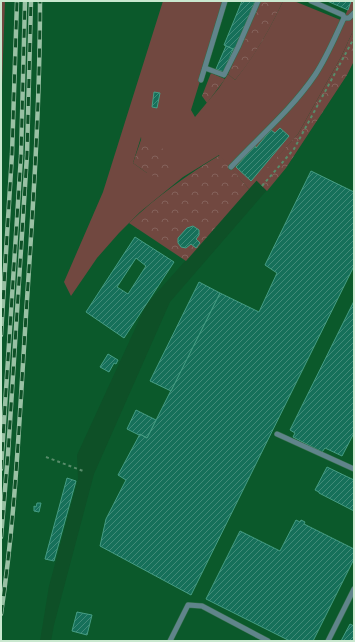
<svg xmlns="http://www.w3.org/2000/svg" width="355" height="642" viewBox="0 0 355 642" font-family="'Sofia Sans Condensed',sans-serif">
	<defs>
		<pattern id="forest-crowns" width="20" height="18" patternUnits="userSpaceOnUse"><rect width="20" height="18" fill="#714840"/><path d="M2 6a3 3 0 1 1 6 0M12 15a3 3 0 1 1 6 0" fill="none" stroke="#84625b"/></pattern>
		<pattern id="building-hatch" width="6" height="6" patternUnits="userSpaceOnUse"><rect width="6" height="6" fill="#16705a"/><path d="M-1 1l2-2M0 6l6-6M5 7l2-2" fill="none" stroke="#418b78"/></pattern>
	</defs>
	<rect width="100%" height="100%" fill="#0e5027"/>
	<g fill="#0b592b">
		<polygon points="1,1 354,1 354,29 257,180 146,305 77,455 78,479 49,586 40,641 1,641"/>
		<polygon points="354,61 354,641 51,641 54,625 94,474 170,302 286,168 347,75"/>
	</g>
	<g fill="#714840" fill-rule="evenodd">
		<polygon points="1,1 5,1 1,112"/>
		<path d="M 163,1 L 225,1 L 191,110 L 195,117 L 219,88 L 228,74 L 235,80 C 255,55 270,29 283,1 L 294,1 L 343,21 L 351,1 L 354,1 L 354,29 L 341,57 L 298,134 L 249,189 L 219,155 L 183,177 L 140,212 L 119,233 L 97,258 L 71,296 L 64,282 L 103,192 ZM 141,137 L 147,173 L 133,163 Z"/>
	</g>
	<g fill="url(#forest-crowns)">
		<path d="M 260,1 L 283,1 C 270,29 255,56 235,80 L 228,74 Z"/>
		<polygon points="354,29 354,61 347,75 286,168 267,191 256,180 298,134 341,57"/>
		<polygon points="211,73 225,79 207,103 202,96"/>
		<polygon points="142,137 165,150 175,168 164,181 147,173 133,163"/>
		<path d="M 220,155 L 249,189 L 186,261 L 129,223 C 157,196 187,175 220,155 Z"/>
	</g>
	<g fill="url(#building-hatch)" stroke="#469d84" fill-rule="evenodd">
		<polygon points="242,1 255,1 235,50 224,45"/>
		<polygon points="327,1 351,1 348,10"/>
		<polygon points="226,46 233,49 224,72 216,69"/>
		<polygon points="154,92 160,93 157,108 152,107"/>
		<polygon points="280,128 289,136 251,181 236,167 255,146 256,148 271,130 275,133"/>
		<polygon points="311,171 354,192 354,266 191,595 100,546 106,519 126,480 118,475 140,434 147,438 220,293 259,312 277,273 265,265"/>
		<polygon points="193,226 199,230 199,235 196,239 200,243 196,248 191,244 186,248 181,247 178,243 178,238 187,228"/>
		<path d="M 135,237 L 174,262 L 124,338 L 86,312 ZM 136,258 L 146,266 L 128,294 L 117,287 Z"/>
		<polygon points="199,282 220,293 171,391 150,381"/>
		<polygon points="354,301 354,433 342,456 325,448 322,452 293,437 295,433 290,430"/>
		<polygon points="108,354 118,360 116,364 114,363 109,372 100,367"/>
		<polygon points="136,410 156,420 147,438 140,434 139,435 127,429"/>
		<polygon points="327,467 354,480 354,511 319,493 319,492 315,490"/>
		<polygon points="67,478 76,481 54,561 45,559"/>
		<polygon points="37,503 41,503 39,512 34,511 34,506 36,507"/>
		<polygon points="296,520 300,522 301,520 305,522 304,524 354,549 354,559 313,641 290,641 206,599 240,531 280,551"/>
		<polygon points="77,612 92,615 87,635 72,631"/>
		<polygon points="350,624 354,626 354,641 341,641"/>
	</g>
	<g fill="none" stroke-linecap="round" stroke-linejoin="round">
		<defs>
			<g id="service">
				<polyline points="344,18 349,18 354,13"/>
				<polyline points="205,68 224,75 238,47 258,1"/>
				<polyline points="201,80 225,1"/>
				<path d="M 231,167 C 259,137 292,109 315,75 C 327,57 335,37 344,18 L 343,15 L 311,1"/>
				<polyline points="277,434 354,469"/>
				<polyline points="170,641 188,605 202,606 268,641"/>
				<polyline points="328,641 354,589"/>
			</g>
		</defs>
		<use href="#service" stroke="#336e49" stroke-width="6"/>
		<g stroke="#588c6a" stroke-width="2" stroke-dasharray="3 3" stroke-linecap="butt">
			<polyline points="262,186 294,149 354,38"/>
			<polyline points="46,457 83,471"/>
		</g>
		<use href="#service" stroke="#60848b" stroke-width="5"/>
		<defs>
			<g id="rail">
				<polyline points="1,335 12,154 17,1"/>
				<polyline points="1,469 21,156 25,1"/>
				<polyline points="1,537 8,454 27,155 31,1"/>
				<path d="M 1,614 C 15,520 19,426 25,331 C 32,221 40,111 40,1"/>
			</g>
		</defs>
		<use href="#rail" stroke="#99c1a4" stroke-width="4.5"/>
		<use href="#rail" stroke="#0e5027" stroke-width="3" stroke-dasharray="9" stroke-linecap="butt"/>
	</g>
	<rect width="355" height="642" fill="none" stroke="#c9e8cf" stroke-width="4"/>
</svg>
